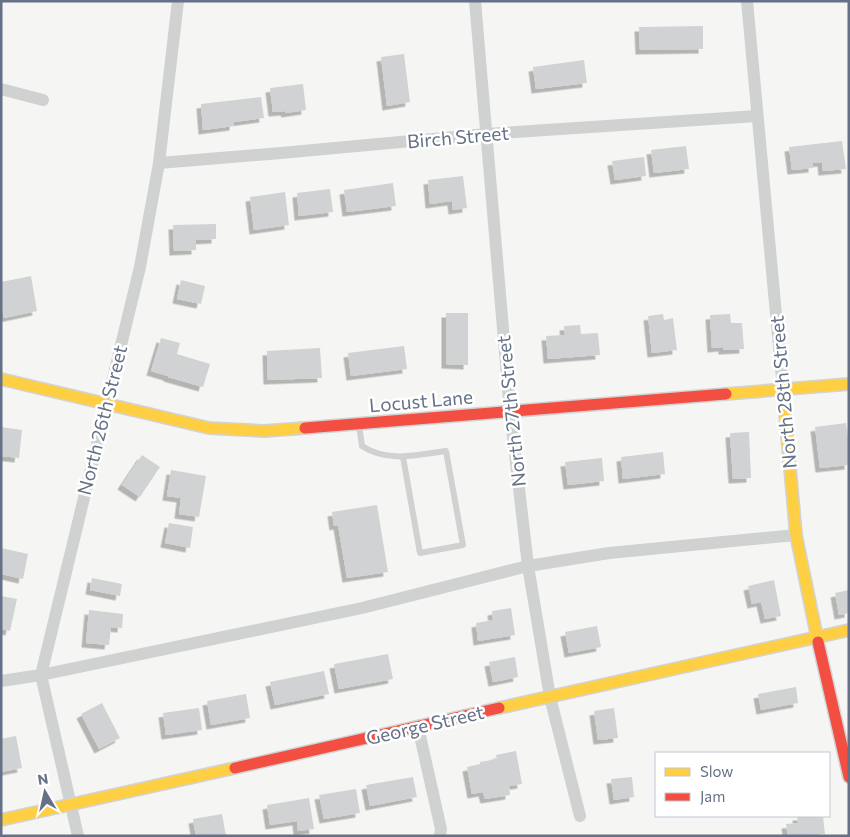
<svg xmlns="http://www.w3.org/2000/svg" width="850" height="837" viewBox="0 0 850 837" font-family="Commissioner,sans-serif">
	<defs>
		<filter id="shadow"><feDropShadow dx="-4.5" dy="4.5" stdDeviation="0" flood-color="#0004"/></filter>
	</defs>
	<rect width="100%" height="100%" fill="#f5f6f4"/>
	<g fill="#d1d2d3" filter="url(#shadow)">
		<polygon points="703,26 703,49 640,50 639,27"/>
		<polygon points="404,54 410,102 387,106 381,57"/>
		<polygon points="584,60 587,83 536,89 533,67"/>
		<polygon points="303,84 306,110 286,113 285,111 273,112 270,88"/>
		<polygon points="261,97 264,118 234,122 234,126 203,130 201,104"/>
		<polygon points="842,141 846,169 823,171 822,162 813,163 813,168 792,170 789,147"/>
		<polygon points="686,146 689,169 654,173 651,150"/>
		<polygon points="644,157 646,176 615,180 612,161"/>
		<polygon points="463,176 467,208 453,210 452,201 430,204 428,180"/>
		<polygon points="393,183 396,206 347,212 344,190"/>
		<polygon points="330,189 333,212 299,216 297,193"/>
		<polygon points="285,192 289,225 254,230 250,197"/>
		<polygon points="216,224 216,239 196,240 196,250 174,251 173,225"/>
		<polygon points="31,276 37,311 4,318 1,303 1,282"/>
		<polygon points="181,280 205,286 201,304 177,299"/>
		<polygon points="446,313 468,313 468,365 446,364"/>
		<polygon points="663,314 664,320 673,318 677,350 652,353 648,316"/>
		<polygon points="730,314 731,323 742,323 744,349 723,350 723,347 712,348 710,315"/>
		<polygon points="580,325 581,334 598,333 600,355 548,359 546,336 565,335 564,326"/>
		<polygon points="161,338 180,343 177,354 210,364 203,387 168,377 168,376 151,371"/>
		<polygon points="404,346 407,369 351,376 348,353"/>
		<polygon points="320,348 322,378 268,380 267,351"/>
		<polygon points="846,423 849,445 849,465 820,468 815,427"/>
		<polygon points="1,427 22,430 19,458 1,456"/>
		<polygon points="749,432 751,478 733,479 730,433"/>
		<polygon points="663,452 665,474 623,479 621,457"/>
		<polygon points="142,455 160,467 140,497 122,485"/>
		<polygon points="602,458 604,481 568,485 565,462"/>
		<polygon points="171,470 206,476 199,517 179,514 181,498 167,496"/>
		<polygon points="377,505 388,572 347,578 338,525 334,526 332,512"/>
		<polygon points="169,523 193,527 190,548 165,543"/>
		<polygon points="1,548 28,554 23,579 1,574"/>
		<polygon points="92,578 122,584 120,596 90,590"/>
		<polygon points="774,580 781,616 765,619 761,602 752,604 748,586"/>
		<polygon points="849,590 849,613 839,615 835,593"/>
		<polygon points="1,596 17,599 10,631 1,629"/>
		<polygon points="511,608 515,635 478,641 476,623 493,620 492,611"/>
		<polygon points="89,610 123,614 122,628 111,627 109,645 86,643"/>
		<polygon points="597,626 601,647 569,653 565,632"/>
		<polygon points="388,654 393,679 339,689 334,664"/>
		<polygon points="515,657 518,677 493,682 489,662"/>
		<polygon points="324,671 329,694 275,705 270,682"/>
		<polygon points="796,687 798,703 761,710 758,694"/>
		<polygon points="246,694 250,718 211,725 207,701"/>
		<polygon points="102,703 120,738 99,749 81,714"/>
		<polygon points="199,708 202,730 166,735 163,713"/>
		<polygon points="614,708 618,738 598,740 594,711"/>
		<polygon points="16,736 22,768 1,772 1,739"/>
		<polygon points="516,751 522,784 509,786 510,795 485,799 483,792 472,794 467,767 480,764 480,762 497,759 496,755"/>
		<polygon points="413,777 417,797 370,806 366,785"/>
		<polygon points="632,777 634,797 614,800 611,779"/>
		<polygon points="356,789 360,813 324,819 319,795"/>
		<polygon points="309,798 314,829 298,831 297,821 270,825 267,805"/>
		<polygon points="222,814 226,836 196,836 193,819"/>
		<polygon points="797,816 823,816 825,834 788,836 786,824 798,823"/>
	</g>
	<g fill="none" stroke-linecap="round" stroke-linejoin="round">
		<defs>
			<g id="slow">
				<polyline points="1,379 209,428 264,431 305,428"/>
				<polyline points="783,390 796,535 818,642"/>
				<polyline points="726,394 849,384"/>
				<polyline points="499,708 849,630"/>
				<polyline points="1,820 235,768"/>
			</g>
			<g id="jam">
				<polyline points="305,428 726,394"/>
				<polyline points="818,642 849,777"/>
				<polyline points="235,768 499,708"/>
			</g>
		</defs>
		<use href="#slow" stroke="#d1d3d4" stroke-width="14"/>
		<use href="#jam" stroke="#d1d3d4" stroke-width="14"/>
		<path stroke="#d0d1d1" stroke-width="6" d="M 359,425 L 362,446 C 388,463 417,455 446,451 L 463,545 L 420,553 L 403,457"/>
		<g stroke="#d0d1d1" stroke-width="12">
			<polyline points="475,1 510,411 528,566 550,697 580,816"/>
			<polyline points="747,1 783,390"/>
			<polyline points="1,89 43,100"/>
			<polyline points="159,163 281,153 487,134 757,116"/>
			<polyline points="1,681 41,675 362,608 528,566 609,553 796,535"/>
			<polyline points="418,727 441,829 440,836"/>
			<polyline points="78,836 41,675 140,267 159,163 178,1"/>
		</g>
		<use href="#slow" stroke="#ffcf43" stroke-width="11"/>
		<use href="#jam" stroke="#f24e42" stroke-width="11"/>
	</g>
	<g text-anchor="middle" stroke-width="5" stroke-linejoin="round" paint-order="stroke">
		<g font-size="19" fill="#657186" stroke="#fff">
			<text transform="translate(458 137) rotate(-5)" y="7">Birch Street</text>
			<text transform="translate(783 392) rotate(-95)" y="7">North 28th Street</text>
			<text transform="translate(421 401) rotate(-5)" y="7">Locust Lane</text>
			<text transform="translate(511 411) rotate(-96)" y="7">North 27th Street</text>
			<text transform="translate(102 420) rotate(-76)" y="7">North 26th Street</text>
			<text transform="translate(425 725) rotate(-13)" y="7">George Street</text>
		</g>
	</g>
	<rect width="850" height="837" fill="none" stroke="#657186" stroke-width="5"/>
	<rect x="655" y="752" width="175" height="65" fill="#ffffff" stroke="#c1c6cf"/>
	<rect x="665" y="768" width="25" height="8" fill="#ffcf43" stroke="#c1c6cf"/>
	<text x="700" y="777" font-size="15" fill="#657186">Slow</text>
	<rect x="665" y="793" width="25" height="8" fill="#f24e42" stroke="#c1c6cf"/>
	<text x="700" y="802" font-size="15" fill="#657186">Jam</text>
	<g transform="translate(45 792) rotate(351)" stroke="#ffffff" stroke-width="4" paint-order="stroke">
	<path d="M0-4L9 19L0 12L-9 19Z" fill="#657186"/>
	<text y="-8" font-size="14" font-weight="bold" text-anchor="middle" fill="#657186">N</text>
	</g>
</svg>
